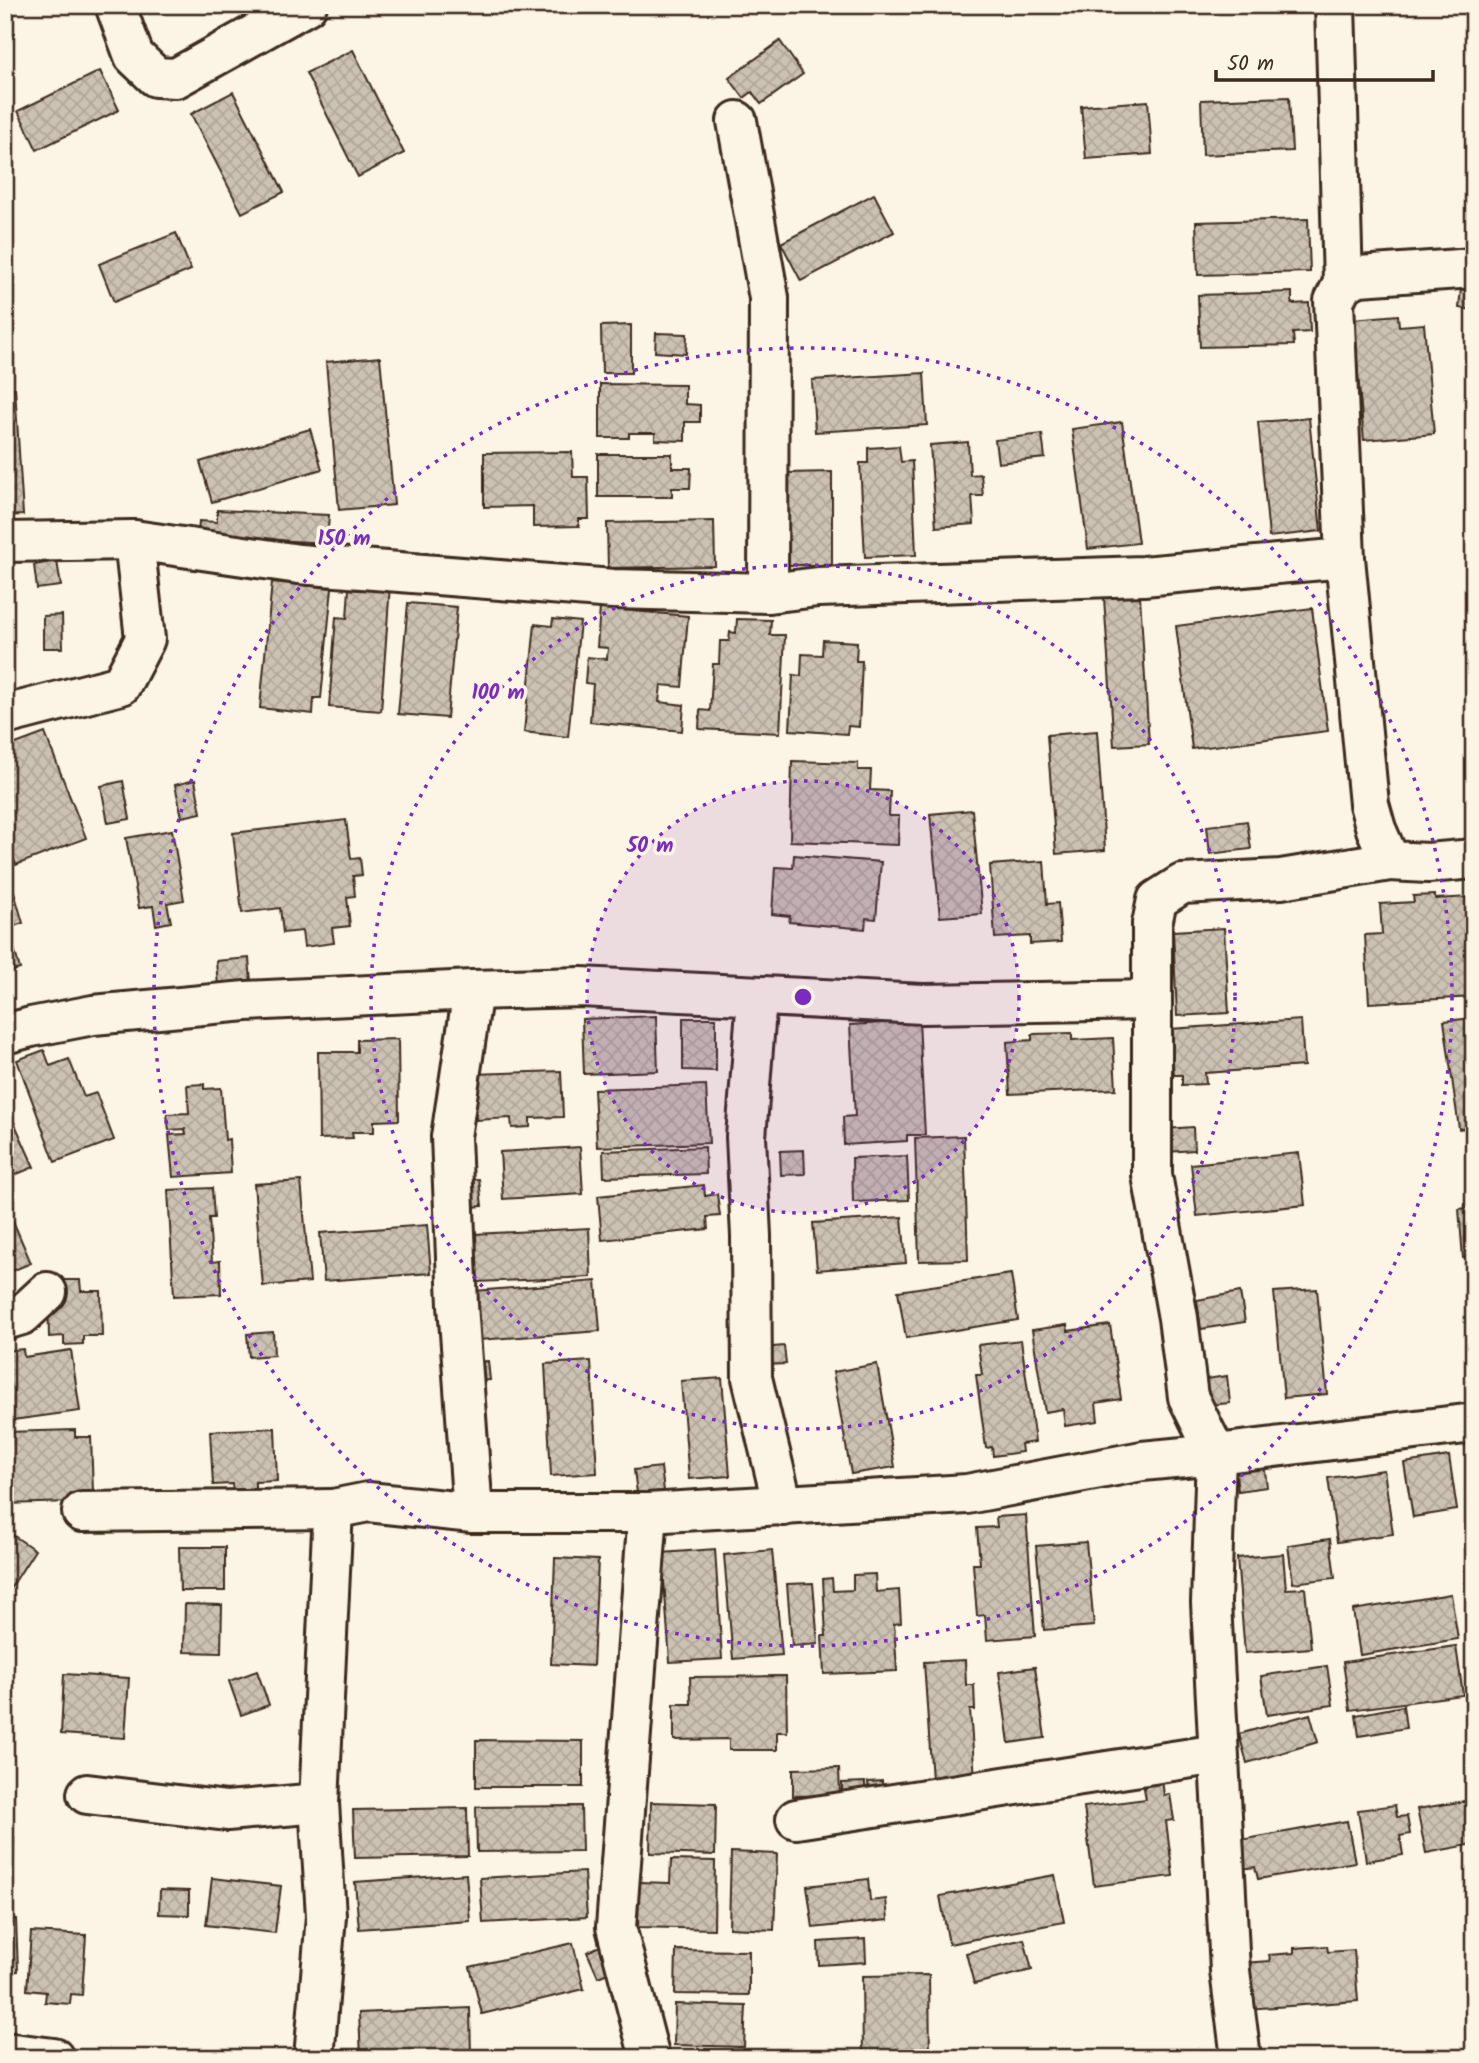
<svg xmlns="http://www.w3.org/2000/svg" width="1479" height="2063" viewBox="0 0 1479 2063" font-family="Kalam,sans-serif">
	<defs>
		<pattern id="building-cross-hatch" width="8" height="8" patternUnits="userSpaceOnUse" patternTransform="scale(1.75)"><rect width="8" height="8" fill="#ccc2b3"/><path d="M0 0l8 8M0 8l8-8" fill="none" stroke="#b0a79a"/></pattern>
	</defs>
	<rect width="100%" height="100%" fill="#fcf5e5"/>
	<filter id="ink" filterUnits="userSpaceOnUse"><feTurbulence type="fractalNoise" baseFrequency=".0143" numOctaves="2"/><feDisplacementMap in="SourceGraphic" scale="14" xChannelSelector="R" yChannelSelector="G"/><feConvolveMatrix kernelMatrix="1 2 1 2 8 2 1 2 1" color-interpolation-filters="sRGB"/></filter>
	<g filter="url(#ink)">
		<g fill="url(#building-cross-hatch)" stroke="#3b2a1e" stroke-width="2">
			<polygon points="5,5 30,5 5,14"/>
			<polygon points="780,41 803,74 761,104 752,92 744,98 729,78"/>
			<polygon points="353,50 404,153 358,177 306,73"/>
			<polygon points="100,71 119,110 37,150 18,111"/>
			<polygon points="233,92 284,192 242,213 191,114"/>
			<polygon points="1289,97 1292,151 1203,155 1201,100"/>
			<polygon points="1148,101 1152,154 1086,159 1081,106"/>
			<polygon points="874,194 894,232 801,281 781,243"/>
			<polygon points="1308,219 1310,272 1198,275 1196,222"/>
			<polygon points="176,233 191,270 114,302 99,264"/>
			<polygon points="1461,288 1474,289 1474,310 1459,308"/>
			<polygon points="1292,292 1292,304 1309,303 1310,332 1293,333 1294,345 1200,347 1198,295"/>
			<polygon points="1398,315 1399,326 1424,324 1434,434 1364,440 1353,319"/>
			<polygon points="631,325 631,373 602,373 601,326"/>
			<polygon points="656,333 687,334 686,354 655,352"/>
			<polygon points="380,357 394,505 339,510 326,362"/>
			<polygon points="924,373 927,425 815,432 812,380"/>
			<polygon points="600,384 685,385 685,404 700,405 700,422 685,422 685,441 655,440 655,433 629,433 629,438 600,438"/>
			<polygon points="5,388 15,388 23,515 5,516"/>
			<polygon points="1309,418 1321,531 1269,537 1258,422"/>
			<polygon points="1122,422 1138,543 1088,549 1072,429"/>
			<polygon points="310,429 322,469 212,502 200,462"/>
			<polygon points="1042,434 1045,458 998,463 995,440"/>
			<polygon points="968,442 970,475 981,474 983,496 972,496 974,524 936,527 930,445"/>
			<polygon points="899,446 901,462 912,461 916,555 865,557 860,463 868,463 868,448"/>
			<polygon points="572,452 573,477 588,477 589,519 579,519 579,526 533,527 533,506 484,507 484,453"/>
			<polygon points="598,454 672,454 672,468 691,468 690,488 672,488 672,497 598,497"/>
			<polygon points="832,472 832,565 785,565 785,473"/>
			<polygon points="217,510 329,515 327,543 198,536 199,521 217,522"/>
			<polygon points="714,521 715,566 608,568 607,523"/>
			<polygon points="57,561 61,586 37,589 34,565"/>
			<polygon points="272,582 332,588 321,698 314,698 313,714 260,708"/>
			<polygon points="359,583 390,585 381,711 329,707 336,617 347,618 349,589 359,590"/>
			<polygon points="1140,596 1149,744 1114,746 1104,598"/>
			<polygon points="408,603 457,607 447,718 398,714"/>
			<polygon points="600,608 688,616 682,687 661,685 659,702 684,705 682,731 590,722 593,684 585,683 587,657 607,659 608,648 597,647"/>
			<polygon points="1312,608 1328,731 1192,749 1176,626"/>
			<polygon points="62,615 63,648 43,648 43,616"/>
			<polygon points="553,619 580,622 568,737 524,732 535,624 552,626"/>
			<polygon points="737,619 771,620 770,635 785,635 780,733 699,729 700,710 710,711 713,664 719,664 720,641 729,641 730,632 736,633"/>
			<polygon points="823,640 857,642 856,661 862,661 859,727 848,726 847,734 790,730 793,675 801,676 802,654 822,655"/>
			<polygon points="1097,731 1105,850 1056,854 1047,735"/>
			<polygon points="45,733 86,838 16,865 5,838 5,748"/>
			<polygon points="792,761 858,763 858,770 871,770 870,790 890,791 889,816 899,816 898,845 790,841"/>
			<polygon points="195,780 201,813 182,817 175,785"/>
			<polygon points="123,781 130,819 108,823 101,786"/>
			<polygon points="972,810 982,914 940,917 930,814"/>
			<polygon points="346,820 351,859 360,858 362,875 353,876 355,896 347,897 350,926 332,928 334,943 304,947 302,931 283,933 280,908 242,913 233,833"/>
			<polygon points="1247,821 1251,849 1210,854 1207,826"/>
			<polygon points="172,830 184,900 167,903 171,922 156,925 153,906 139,908 126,838"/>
			<polygon points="794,855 881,862 876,919 866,918 865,929 789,922 790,916 772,914 775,867 793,868"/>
			<polygon points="1044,861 1047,904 1058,903 1061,942 1030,944 1030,936 995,938 990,865"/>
			<polygon points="12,885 23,923 8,928 20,969 5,973 5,887"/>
			<polygon points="1435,895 1435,899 1471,897 1474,997 1369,1003 1365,935 1382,934 1380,904 1414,902 1413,896"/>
			<polygon points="1224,928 1229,1013 1177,1016 1173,931"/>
			<polygon points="249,958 251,982 218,986 216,961"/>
			<polygon points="656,1016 658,1071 584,1074 582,1019"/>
			<polygon points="683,1018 716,1018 716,1071 683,1070"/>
			<polygon points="1474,1018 1474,1127 1459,1129 1444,1021"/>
			<polygon points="1301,1020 1304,1066 1205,1073 1206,1084 1182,1085 1182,1075 1174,1075 1170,1029"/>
			<polygon points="919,1021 925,1135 907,1135 907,1141 844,1145 843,1117 855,1116 850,1025"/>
			<polygon points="1072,1033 1072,1040 1113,1038 1116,1089 1010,1094 1007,1042 1032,1040 1032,1034"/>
			<polygon points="398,1039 399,1120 374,1121 374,1132 352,1132 353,1138 319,1139 318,1052 357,1052 357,1040"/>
			<polygon points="44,1050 50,1066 69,1059 84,1097 96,1093 114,1140 55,1162 17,1060"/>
			<polygon points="561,1071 563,1117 530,1118 530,1127 512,1128 511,1118 476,1120 474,1074"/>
			<polygon points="204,1084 204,1089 221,1088 225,1140 229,1139 231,1173 173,1177 169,1135 186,1134 185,1129 169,1130 167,1114 189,1113 187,1085"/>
			<polygon points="706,1085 709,1143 597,1147 594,1089"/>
			<polygon points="5,1102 34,1167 5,1179"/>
			<polygon points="1193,1127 1194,1150 1167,1152 1165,1129"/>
			<polygon points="964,1136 968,1260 919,1261 915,1138"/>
			<polygon points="580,1147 583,1194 503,1199 500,1152"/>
			<polygon points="705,1147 706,1174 604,1177 603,1151"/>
			<polygon points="804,1150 805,1174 781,1175 780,1151"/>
			<polygon points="1299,1153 1305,1205 1197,1216 1191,1164"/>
			<polygon points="907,1156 909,1200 853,1202 852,1158"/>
			<polygon points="479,1179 482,1206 462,1208 459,1181"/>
			<polygon points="301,1181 310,1282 263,1286 254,1184"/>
			<polygon points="704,1185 705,1196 717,1194 720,1216 707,1217 708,1229 602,1240 598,1196"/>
			<polygon points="212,1188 214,1218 209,1218 212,1262 220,1261 221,1294 174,1296 168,1190"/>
			<polygon points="1474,1207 1474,1257 1463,1258 1459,1209"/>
			<polygon points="902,1217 906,1263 817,1270 813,1223"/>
			<polygon points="13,1221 31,1263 5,1274 5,1224"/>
			<polygon points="427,1225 431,1273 324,1281 320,1233"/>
			<polygon points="589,1228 591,1277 477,1282 474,1234"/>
			<polygon points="1011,1274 1018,1320 906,1338 898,1291"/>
			<polygon points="60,1280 80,1280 81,1291 101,1291 102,1336 83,1336 83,1344 64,1345 64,1336 49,1337 48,1291"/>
			<polygon points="596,1281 600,1331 479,1340 475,1291"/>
			<polygon points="1317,1289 1327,1394 1284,1398 1274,1292"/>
			<polygon points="1240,1292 1245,1322 1201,1329 1197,1300"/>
			<polygon points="1067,1325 1068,1331 1110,1325 1121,1399 1096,1403 1098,1421 1065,1426 1063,1409 1045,1412 1032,1330"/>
			<polygon points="273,1332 274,1355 249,1357 247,1334"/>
			<polygon points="1021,1340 1035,1442 1021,1444 1022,1452 993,1456 992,1447 986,1448 976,1375 982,1375 978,1345"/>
			<polygon points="784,1346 786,1364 763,1365 761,1348"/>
			<polygon points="23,1349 24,1357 71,1350 80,1411 5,1421 5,1351"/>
			<polygon points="488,1361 490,1380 470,1381 469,1362"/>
			<polygon points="591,1361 597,1473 551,1476 545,1364"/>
			<polygon points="877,1364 895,1467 851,1474 833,1372"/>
			<polygon points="1227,1376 1230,1403 1209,1405 1206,1379"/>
			<polygon points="722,1378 730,1476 689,1479 681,1381"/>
			<polygon points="275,1428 277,1481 255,1482 255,1490 233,1491 232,1484 213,1485 210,1431"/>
			<polygon points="75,1430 75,1437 91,1437 93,1492 71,1493 72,1502 5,1504 5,1432"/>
			<polygon points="1449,1456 1457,1510 1413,1517 1404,1463"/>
			<polygon points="1264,1463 1267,1487 1238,1491 1235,1467"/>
			<polygon points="661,1467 664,1491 637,1493 634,1470"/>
			<polygon points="1384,1470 1393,1534 1337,1542 1328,1478"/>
			<polygon points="1026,1515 1035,1636 987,1640 985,1615 977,1616 973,1564 980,1564 977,1528 997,1527 996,1517"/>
			<polygon points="8,1532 35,1550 5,1597 5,1537"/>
			<polygon points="1330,1539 1335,1578 1293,1583 1288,1545"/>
			<polygon points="1086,1542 1094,1626 1044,1630 1036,1546"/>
			<polygon points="179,1547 225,1547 225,1591 180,1591"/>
			<polygon points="715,1549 722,1659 670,1662 662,1553"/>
			<polygon points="772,1550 782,1655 733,1659 724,1555"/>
			<polygon points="1283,1554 1286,1589 1305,1588 1311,1648 1245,1653 1237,1558"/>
			<polygon points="555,1558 598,1560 593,1666 551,1664"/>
			<polygon points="875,1574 876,1592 899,1590 901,1623 894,1624 897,1671 824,1674 822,1636 826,1636 823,1579 832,1578 833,1591 853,1590 853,1575"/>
			<polygon points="813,1583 818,1644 792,1646 787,1584"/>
			<polygon points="1451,1594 1458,1639 1360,1655 1353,1610"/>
			<polygon points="185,1604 222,1605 221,1653 184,1652"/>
			<polygon points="1456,1646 1463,1695 1350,1710 1343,1662"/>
			<polygon points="965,1660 966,1685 974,1685 975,1710 970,1710 975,1778 932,1780 924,1662"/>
			<polygon points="1327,1666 1333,1705 1267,1715 1261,1676"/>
			<polygon points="1035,1667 1045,1738 1009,1743 999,1672"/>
			<polygon points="257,1671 269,1705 241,1715 229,1681"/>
			<polygon points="64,1674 129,1678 125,1738 61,1734"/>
			<polygon points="786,1676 787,1732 777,1732 777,1750 729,1750 729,1739 674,1740 674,1704 691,1704 690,1677"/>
			<polygon points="1403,1706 1406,1728 1359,1736 1356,1715"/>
			<polygon points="1310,1714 1318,1742 1247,1763 1239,1734"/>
			<polygon points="476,1740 583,1741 583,1787 476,1787"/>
			<polygon points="839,1768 840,1795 793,1796 793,1769"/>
			<polygon points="1162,1780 1164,1795 1170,1794 1174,1820 1166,1821 1173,1876 1094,1886 1084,1807 1146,1799 1143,1783"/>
			<polygon points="882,1781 883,1797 869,1798 868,1782"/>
			<polygon points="865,1782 865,1799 842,1799 842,1783"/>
			<polygon points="1471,1800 1474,1816 1474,1844 1426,1853 1417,1809"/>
			<polygon points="651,1802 716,1804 715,1855 650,1853"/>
			<polygon points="1395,1805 1397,1817 1407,1816 1410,1834 1400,1836 1403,1855 1366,1861 1358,1810"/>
			<polygon points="581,1806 582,1851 477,1852 476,1807"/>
			<polygon points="467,1808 468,1856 355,1858 353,1810"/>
			<polygon points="1347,1821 1355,1862 1258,1879 1255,1867 1241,1869 1235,1841"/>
			<polygon points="5,1837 14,1837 12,1894 5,1894"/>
			<polygon points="731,1852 777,1854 774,1930 729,1928"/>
			<polygon points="671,1860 715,1861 714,1929 638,1927 639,1882 670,1883"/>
			<polygon points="584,1872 587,1917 483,1923 480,1878"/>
			<polygon points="466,1874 470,1921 359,1929 355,1882"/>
			<polygon points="1055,1875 1064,1922 949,1944 940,1896"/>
			<polygon points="212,1878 281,1886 275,1933 206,1925"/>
			<polygon points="868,1879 870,1901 886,1899 888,1920 813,1928 807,1886"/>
			<polygon points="160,1890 189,1891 189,1915 159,1914"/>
			<polygon points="5,1919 16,1919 18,1971 5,1972"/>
			<polygon points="31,1932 86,1935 82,1995 71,1994 70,2004 45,2002 46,1992 27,1990"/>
			<polygon points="865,1939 866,1962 819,1965 818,1942"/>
			<polygon points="1024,1939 1032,1970 974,1984 966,1953"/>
			<polygon points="573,1943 584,1989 482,2014 470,1967"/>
			<polygon points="604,1944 616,1970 598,1977 587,1952"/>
			<polygon points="1327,1946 1328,1952 1354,1950 1358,2001 1247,2009 1243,1963 1270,1961 1269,1955 1294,1953 1294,1948"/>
			<polygon points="676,1950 749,1951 749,1995 675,1994"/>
			<polygon points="929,1975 930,2058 863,2058 862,1976"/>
			<polygon points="675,2004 746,2006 744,2047 674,2045"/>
			<polygon points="470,2008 471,2058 361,2058 359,2013"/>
			<polygon points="613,2051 614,2058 575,2058"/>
		</g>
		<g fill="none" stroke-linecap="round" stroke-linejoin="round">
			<defs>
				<g id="minor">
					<polyline points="115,5 134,56 156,77 176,78 307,5"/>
					<polyline points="1335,5 1343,283"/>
					<polyline points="737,121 769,298 768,593"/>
					<polyline points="1474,268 1359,276 1343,283 1334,301 1345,558 1369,804 1376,829 1390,861 1428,863 1474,859"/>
					<polyline points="5,542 134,540 299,564 613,589 768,593 818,587 1143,576 1345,558"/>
					<polyline points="5,715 121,685 145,639 134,540"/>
					<polyline points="473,990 451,1137 458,1305 473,1513"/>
					<polyline points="757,997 746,1137 751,1236 752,1378 783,1506"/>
					<polyline points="5,1034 31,1027 93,1015 246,1001 473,990 581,987 923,1004 1152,1000"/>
					<polyline points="5,1320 22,1315 47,1292"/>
					<polyline points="82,1512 333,1509"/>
					<polyline points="648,1513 616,1927 650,2058"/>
					<polyline points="87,1794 227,1811 319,1803"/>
					<polyline points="796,1819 1218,1754"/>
					<polyline points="5,2052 54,2058"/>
					<polyline points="314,2058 326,1916 319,1803 333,1509 368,1502 473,1513 648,1513 967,1494 1142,1461 1216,1454 1474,1423"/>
					<polyline points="1241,2058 1230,1971 1211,1603 1216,1454 1188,1397 1178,1318 1152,1175 1152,924 1157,900 1182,884 1281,879 1390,861"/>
				</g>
			</defs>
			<use href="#minor" stroke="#3b2a1e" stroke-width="44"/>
			<use href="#minor" stroke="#fcf5e5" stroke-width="38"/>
		</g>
	</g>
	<circle cx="803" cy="997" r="216" fill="#7b2cbf" fill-opacity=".12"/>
	<g fill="none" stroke="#7b2cbf" stroke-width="3.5" stroke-dasharray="3.5 7">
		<circle cx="803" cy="997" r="216"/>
		<circle cx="803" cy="997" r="432"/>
		<circle cx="803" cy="997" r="649"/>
	</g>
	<circle cx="803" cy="997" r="10" fill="#7b2cbf" stroke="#fcf5e5" stroke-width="3.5"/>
	<g font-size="21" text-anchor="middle" font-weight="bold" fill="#7b2cbf" stroke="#fcf5e5" stroke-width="7" stroke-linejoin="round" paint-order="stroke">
		<text x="344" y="545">150 m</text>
		<text x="498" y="699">100 m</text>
		<text x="650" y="852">50 m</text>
	</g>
	<rect width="1479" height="2063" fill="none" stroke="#fcf5e5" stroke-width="28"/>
	<rect x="14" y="14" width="1451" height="2035" fill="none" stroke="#3b2a1e" stroke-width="2.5" filter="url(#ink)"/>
	<path d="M1216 70v10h217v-10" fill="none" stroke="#3b2a1e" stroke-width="3.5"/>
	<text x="1227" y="70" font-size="21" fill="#3b2a1e" stroke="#fcf5e5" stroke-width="5" paint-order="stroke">50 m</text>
</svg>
